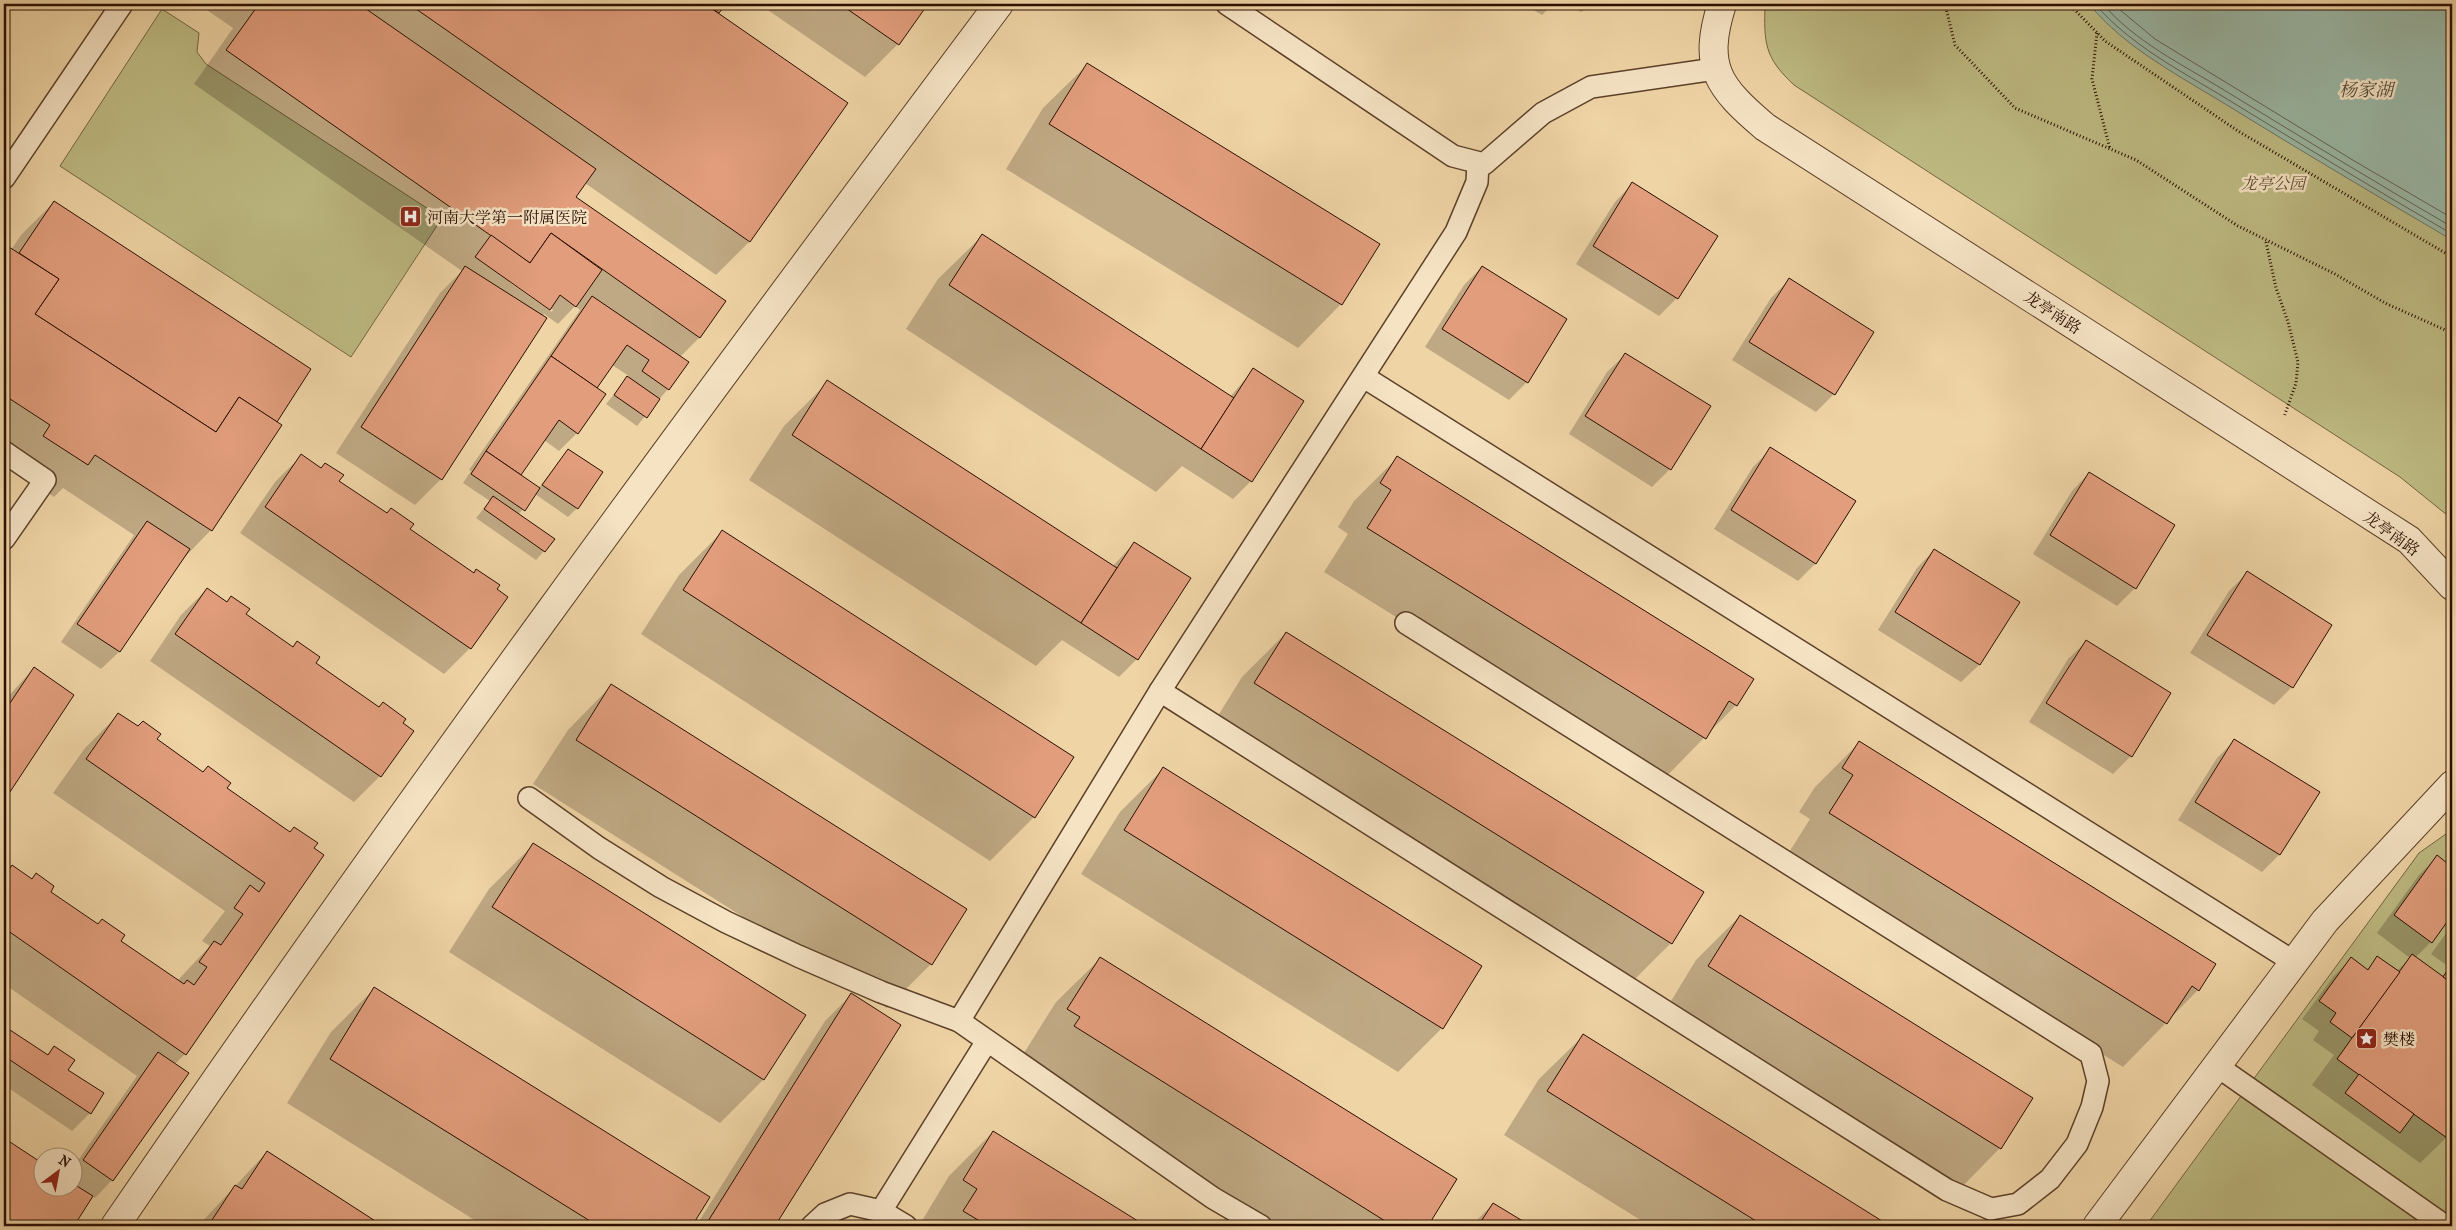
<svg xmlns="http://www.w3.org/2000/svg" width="2456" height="1230" viewBox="0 0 2456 1230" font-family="'IM FELL French Canon','Noto Serif SC',serif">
	<rect width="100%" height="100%" fill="#efd4a5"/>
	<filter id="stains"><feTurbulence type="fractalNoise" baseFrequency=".004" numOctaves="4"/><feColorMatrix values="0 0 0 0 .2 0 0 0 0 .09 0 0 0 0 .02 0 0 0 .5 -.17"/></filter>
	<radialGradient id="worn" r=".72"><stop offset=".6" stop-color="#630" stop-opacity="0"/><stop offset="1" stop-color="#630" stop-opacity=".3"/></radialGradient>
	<g fill="#bebb83" stroke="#746442">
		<path d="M 1765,4 L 2452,4 L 2452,519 L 2400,477 L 1794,85 C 1764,57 1764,43 1765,4 Z"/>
		<polygon points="162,9 199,33 197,52 206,64 442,218 351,357 60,166"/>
		<polygon points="2452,833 2452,1226 2146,1226 2419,853 2446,834"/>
	</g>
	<path fill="#9ab8a6" stroke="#6e7464" d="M 2089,4 L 2452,4 L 2452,240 C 2377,196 2303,152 2230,107 C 2180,76 2126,49 2089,4 Z"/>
	<g fill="#0003" fill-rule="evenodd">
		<path d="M 198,4 L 724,4 L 717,14 L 846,103 L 749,242 L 716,275 L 585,183 L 575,197 L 725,301 L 699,338 L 680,357 L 668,389 L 637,426 L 606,404 L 629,376 L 612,365 L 596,388 L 577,433 L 559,451 L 544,440 L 519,476 L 538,489 L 568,450 L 577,508 L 568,517 L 535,494 L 518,515 L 544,551 L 536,560 L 476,518 L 490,501 L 463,483 L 471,471 L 469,470 L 580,310 L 575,306 L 558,324 L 544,314 L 542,316 L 441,479 L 415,505 L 336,453 L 440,293 L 462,271 L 194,84 L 233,28 ZM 511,281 L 553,310 L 552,312 L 509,282 Z"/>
		<polygon points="759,4 926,4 898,44 865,77"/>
		<polygon points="1523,4 1553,4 1542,15"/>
		<polygon points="1569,4 1594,4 1581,12"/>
		<polygon points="1087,65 1341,304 1298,348 1006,169 1043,108"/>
		<polygon points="1632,184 1677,298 1659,316 1576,264 1615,202"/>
		<polygon points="54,202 280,425 211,530 179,563 119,652 101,669 61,642 134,535 63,488 54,497 11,469 4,449 4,253 9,248 11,250 21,235"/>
		<polygon points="982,236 1230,397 1253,370 1251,481 1233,499 1182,466 1156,492 906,329 938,279"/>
		<polygon points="1482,267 1527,382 1509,400 1425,347 1464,285"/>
		<polygon points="1789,280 1872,332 1834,394 1816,412 1732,360 1771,298"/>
		<polygon points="1625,355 1670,469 1652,487 1569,434 1607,372"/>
		<polygon points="828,382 1113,566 1134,543 1137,659 1119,677 1062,640 1036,666 749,480 784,426"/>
		<polygon points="1771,449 1816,563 1798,581 1714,529 1753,467"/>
		<polygon points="301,456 473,574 477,570 470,648 444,674 240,533 275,482"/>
		<polygon points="1397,458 1736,705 1661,782 1324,572 1348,534 1338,527 1354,501"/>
		<polygon points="2089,473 2173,526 2135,588 2117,606 2033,554 2072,491"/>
		<polygon points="723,531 1034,817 990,861 641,634 679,575"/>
		<polygon points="1934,550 2018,603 1979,665 1961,682 1878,630 1917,568"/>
		<polygon points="2247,573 2292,687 2274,705 2190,653 2229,591"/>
		<polygon points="207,589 292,648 297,643 315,664 380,776 354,802 150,661 181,615"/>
		<polygon points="1286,633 1671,943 1627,987 1211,727 1242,677"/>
		<polygon points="2086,642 2131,756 2113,774 2029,722 2068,659"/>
		<polygon points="34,668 73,695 4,799 4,701"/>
		<polygon points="611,686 931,964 887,1008 533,784 568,730"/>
		<polygon points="118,715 289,833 185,1054 175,1064 112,1180 95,1198 92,1196 72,1226 4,1226 4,1140 42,1165 42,1188 72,1188 72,1169 137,1076 4,984 4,875 12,867 177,981 210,946 202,941 225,911 53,793 85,748"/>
		<polygon points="2235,740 2318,793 2279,855 2262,872 2178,820 2217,758"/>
		<polygon points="1859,743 2198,990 2123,1067 1786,857 1810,819 1799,812 1815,787"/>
		<polygon points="1163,769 1442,1028 1398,1072 1081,874 1120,812"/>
		<polygon points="533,845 764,1079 720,1123 449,952 489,889"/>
		<polygon points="2437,857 2452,868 2452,913 2431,942 2415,958 2442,977 2449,967 2431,954 2452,925 2452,1141 2447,1137 2420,1163 2312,1085 2334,1055 2313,1040 2319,1031 2302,1019 2333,977 2351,959 2366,970 2378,958 2397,971 2410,958 2377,933 2419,875"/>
		<polygon points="1740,916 2000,1148 1957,1192 1665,1011 1696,960"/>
		<polygon points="1100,959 1455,1180 1427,1226 1280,1226 1031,1071 1037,1061 1024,1053 1056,1002"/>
		<polygon points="374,989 709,1197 691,1226 484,1226 287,1103 331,1032"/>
		<polygon points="851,995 900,1025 774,1226 696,1226 825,1021"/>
		<polygon points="4,1028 46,1056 54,1048 90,1113 72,1131 4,1085"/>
		<polygon points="1583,1036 1888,1226 1650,1226 1504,1135 1539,1079"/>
		<polygon points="993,1132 1143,1226 924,1226 920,1224 949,1176"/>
		<polygon points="267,1152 381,1226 198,1226"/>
		<polygon points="1493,1204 1528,1226 1471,1226"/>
	</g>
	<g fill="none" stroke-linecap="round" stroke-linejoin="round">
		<g stroke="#626353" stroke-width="1">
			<path d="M 2095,4 C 2130,45 2181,71 2227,99 C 2302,145 2376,190 2452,234"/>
			<path d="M 2103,4 C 2134,41 2183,65 2224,90 C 2299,136 2375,182 2452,227"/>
			<polyline points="2113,4 2155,39 2356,162 2452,218"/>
		</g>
	</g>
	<g fill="#e19d7c" stroke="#2b0e00">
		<polygon points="259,4 359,4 596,169 576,197 726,301 700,338 551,233 530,263 226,50"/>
		<polygon points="409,4 705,4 848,103 750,242"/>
		<polygon points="705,4 726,4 719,13"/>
		<polygon points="840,4 928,4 899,45"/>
		<polygon points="1087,63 1380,244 1342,305 1049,124"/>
		<polygon points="1632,182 1718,236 1678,299 1593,246"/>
		<polygon points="54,201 311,369 277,422 239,397 216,432 35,314 59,279 19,253"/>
		<polygon points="551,233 602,270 576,307 560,295 550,310 475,257 491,235 530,263"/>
		<polygon points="982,234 1234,398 1201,449 949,285"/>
		<polygon points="9,247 59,279 35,314 216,432 239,397 282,425 212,531 95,455 88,465 43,436 50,425 4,395 4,254"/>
		<polygon points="465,266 547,318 442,480 361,427"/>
		<polygon points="1482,266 1567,319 1528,383 1442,329"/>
		<polygon points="1789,278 1874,332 1835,395 1749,342"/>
		<polygon points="592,296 689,362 669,390 642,371 649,360 627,345 597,388 551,356"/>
		<polygon points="1625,353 1711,406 1671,470 1585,416"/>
		<polygon points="551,356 606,394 578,434 559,420 521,475 486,451"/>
		<polygon points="1253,368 1304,401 1252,482 1201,449"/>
		<polygon points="627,376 660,399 647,418 614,395"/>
		<polygon points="827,380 1117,568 1081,623 792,435"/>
		<polygon points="1770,447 1856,501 1816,564 1731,510"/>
		<polygon points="568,449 603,472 578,509 542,485"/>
		<polygon points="486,451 540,488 525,511 471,474"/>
		<polygon points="301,454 321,468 325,463 344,475 339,481 387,513 391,508 414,524 410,529 474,573 476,569 500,585 497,589 508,597 471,649 265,507"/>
		<polygon points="1397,456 1754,679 1737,706 1729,701 1706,739 1367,528 1391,490 1380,483"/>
		<polygon points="2089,472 2175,525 2136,589 2050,535"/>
		<polygon points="493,496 555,539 545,552 484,509"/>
		<polygon points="147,521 190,549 120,652 77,624"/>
		<polygon points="722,530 1074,757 1035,818 683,590"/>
		<polygon points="1134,542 1191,578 1138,660 1081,623"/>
		<polygon points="1934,549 2020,602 1980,665 1895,612"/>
		<polygon points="2247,571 2332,625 2293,688 2207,635"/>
		<polygon points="207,588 227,602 231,596 250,609 246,614 293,647 297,641 320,657 316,663 379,707 383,702 406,719 403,723 414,731 381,777 175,634"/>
		<polygon points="1286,632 1704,892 1672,944 1254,683"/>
		<polygon points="2086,640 2171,693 2132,757 2046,703"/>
		<polygon points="34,667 74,695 4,801 4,712"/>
		<polygon points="611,684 967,909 932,965 576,740"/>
		<polygon points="118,713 138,726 143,721 161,734 157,739 203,772 208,766 231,783 227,788 290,832 294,827 318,843 314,848 324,855 186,1055 4,928 4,877 12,865 32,879 36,873 54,886 51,892 98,924 102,919 125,935 121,941 184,984 187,980 194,985 207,967 199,962 214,941 221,945 243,914 234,908 250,885 259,892 265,883 86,759"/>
		<polygon points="2234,739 2320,792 2280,855 2195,802"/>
		<polygon points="1859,741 2216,964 2199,991 2192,986 2167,1024 1829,813 1853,775 1842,768"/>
		<polygon points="1163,767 1482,966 1443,1029 1124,830"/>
		<polygon points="533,843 806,1015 764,1080 492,907"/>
		<polygon points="2437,855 2452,867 2452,915 2432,943 2394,915"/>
		<polygon points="1740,915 2033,1098 2001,1149 1708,966"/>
		<polygon points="2412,954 2452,983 2452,1131 2447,1138 2337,1059"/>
		<polygon points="2377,956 2400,972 2352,1038 2330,1022 2336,1013 2319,1001 2351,957 2368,970"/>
		<polygon points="1100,957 1457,1179 1428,1226 1416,1226 1406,1220 1403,1226 1393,1226 1074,1026 1080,1017 1067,1009"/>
		<polygon points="2452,964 2452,983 2443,977"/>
		<polygon points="374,987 710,1197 692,1226 598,1226 330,1059"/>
		<polygon points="851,993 901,1025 775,1226 705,1226"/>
		<polygon points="4,1026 48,1055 54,1046 75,1060 68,1070 104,1093 91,1114 4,1056"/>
		<polygon points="1583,1034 1890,1226 1764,1226 1547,1091"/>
		<polygon points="158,1052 189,1073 113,1181 83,1160"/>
		<polygon points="2359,1074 2414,1114 2400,1133 2345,1093"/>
		<polygon points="993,1131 1146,1226 988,1226 963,1211 977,1189 963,1180"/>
		<polygon points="4,1138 42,1163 42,1188 72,1188 72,1183 93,1196 74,1226 10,1226 4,1222"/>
		<polygon points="267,1151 383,1226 208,1226 235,1185 242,1189"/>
		<polygon points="1493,1203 1531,1226 1478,1226"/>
	</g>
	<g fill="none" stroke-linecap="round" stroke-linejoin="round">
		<defs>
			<g id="service">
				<polyline points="1227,4 1453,156 1484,164 1543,113 1591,87 1715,69"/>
				<polyline points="4,178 122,4"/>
				<polyline points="1364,377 2294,962"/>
				<polyline points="4,452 45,480 4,539"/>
				<polyline points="1160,691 1947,1190 1991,1209 2018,1204 2050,1179 2077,1144 2092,1107 2098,1081 2091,1054 1406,623"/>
				<polyline points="529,798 599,848 661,887 726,922 798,956 881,992 959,1021 1213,1198 1261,1226"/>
				<polyline points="959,1021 1160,691 1456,232 1477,182 1478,163"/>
				<polyline points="2217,1066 2441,1223 2439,1226"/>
				<polyline points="812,1226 825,1214 850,1204 881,1211"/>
				<polyline points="906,1226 881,1211 987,1041"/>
			</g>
			<g id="minor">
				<path d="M 115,1226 C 399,811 698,406 999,4"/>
				<polyline points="2097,1226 2325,921 2452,785"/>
			</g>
			<path id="tertiary" d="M 1722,4 C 1702,67 1718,87 1765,127 L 2409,540 L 2452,586"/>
		</defs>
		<use href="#service" stroke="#5c4029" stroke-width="24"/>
		<use href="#minor" stroke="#5c4029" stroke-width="30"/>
		<use href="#tertiary" stroke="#5c4029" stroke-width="30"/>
		<g stroke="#2b0e00" stroke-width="3" stroke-dasharray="1 2.5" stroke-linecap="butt">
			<polyline points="1945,4 1955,45 2015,108 2136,160 2238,226 2335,274 2387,304 2452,333"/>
			<polyline points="2069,4 2105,41 2238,131 2452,257"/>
			<polyline points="2097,33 2092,79 2110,149"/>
			<polyline points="2266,242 2276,288 2288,322 2298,362 2296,383 2284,417"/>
		</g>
		<use href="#service" stroke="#f5e3c4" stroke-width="21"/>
		<use href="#minor" stroke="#f5e3c4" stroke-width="28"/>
		<use href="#tertiary" stroke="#f5e3c4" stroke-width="28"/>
	</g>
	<defs>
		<symbol id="hospital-square" viewBox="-11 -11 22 22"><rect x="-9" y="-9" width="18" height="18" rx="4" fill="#8f2418" stroke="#f5e3c4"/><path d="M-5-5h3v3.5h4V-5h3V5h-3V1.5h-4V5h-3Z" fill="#fff"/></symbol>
		<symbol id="sight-square" viewBox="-11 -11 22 22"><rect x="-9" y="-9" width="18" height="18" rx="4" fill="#8f2418" stroke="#f5e3c4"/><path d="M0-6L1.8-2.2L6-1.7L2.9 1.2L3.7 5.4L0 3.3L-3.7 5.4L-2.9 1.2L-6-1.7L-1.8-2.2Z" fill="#fff"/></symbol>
	</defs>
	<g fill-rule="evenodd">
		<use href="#hospital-square" x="398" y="204" width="25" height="25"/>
		<use href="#sight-square" x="2354" y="1026" width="25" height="25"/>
	</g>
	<g text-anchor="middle" stroke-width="5" stroke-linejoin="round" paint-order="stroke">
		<g font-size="16" font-style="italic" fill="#5e4b2e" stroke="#f5e3c4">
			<text x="2273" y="189">龙亭公园</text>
		</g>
		<g font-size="16" fill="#2b0e00" stroke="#f5e3c4" text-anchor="start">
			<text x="427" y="223">河南大学第一附属医院</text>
			<text x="2383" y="1045">樊楼</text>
		</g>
		<g font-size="16" fill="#2b0e00" stroke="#f5e3c4">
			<text transform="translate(2053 312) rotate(33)" y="6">龙亭南路</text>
			<text transform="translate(2392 533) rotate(36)" y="6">龙亭南路</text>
		</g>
		<g font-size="18" font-style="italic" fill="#524a3a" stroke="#f5e3c4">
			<text x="2366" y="96">杨家湖</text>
		</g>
	</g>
	<rect width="2456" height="1230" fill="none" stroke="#efd4a5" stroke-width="20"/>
	<rect x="5" y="5" width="2446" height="1220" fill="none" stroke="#2b0e00" stroke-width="2.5"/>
	<rect x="10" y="10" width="2436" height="1210" fill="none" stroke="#2b0e00"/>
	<g transform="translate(58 1172) rotate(32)"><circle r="24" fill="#f5e3c4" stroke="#a48e76"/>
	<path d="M0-4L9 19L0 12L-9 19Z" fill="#8f2418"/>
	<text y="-8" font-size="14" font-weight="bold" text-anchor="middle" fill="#2b0e00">N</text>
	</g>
	<rect width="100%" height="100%" filter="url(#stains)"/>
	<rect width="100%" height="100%" fill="url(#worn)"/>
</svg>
